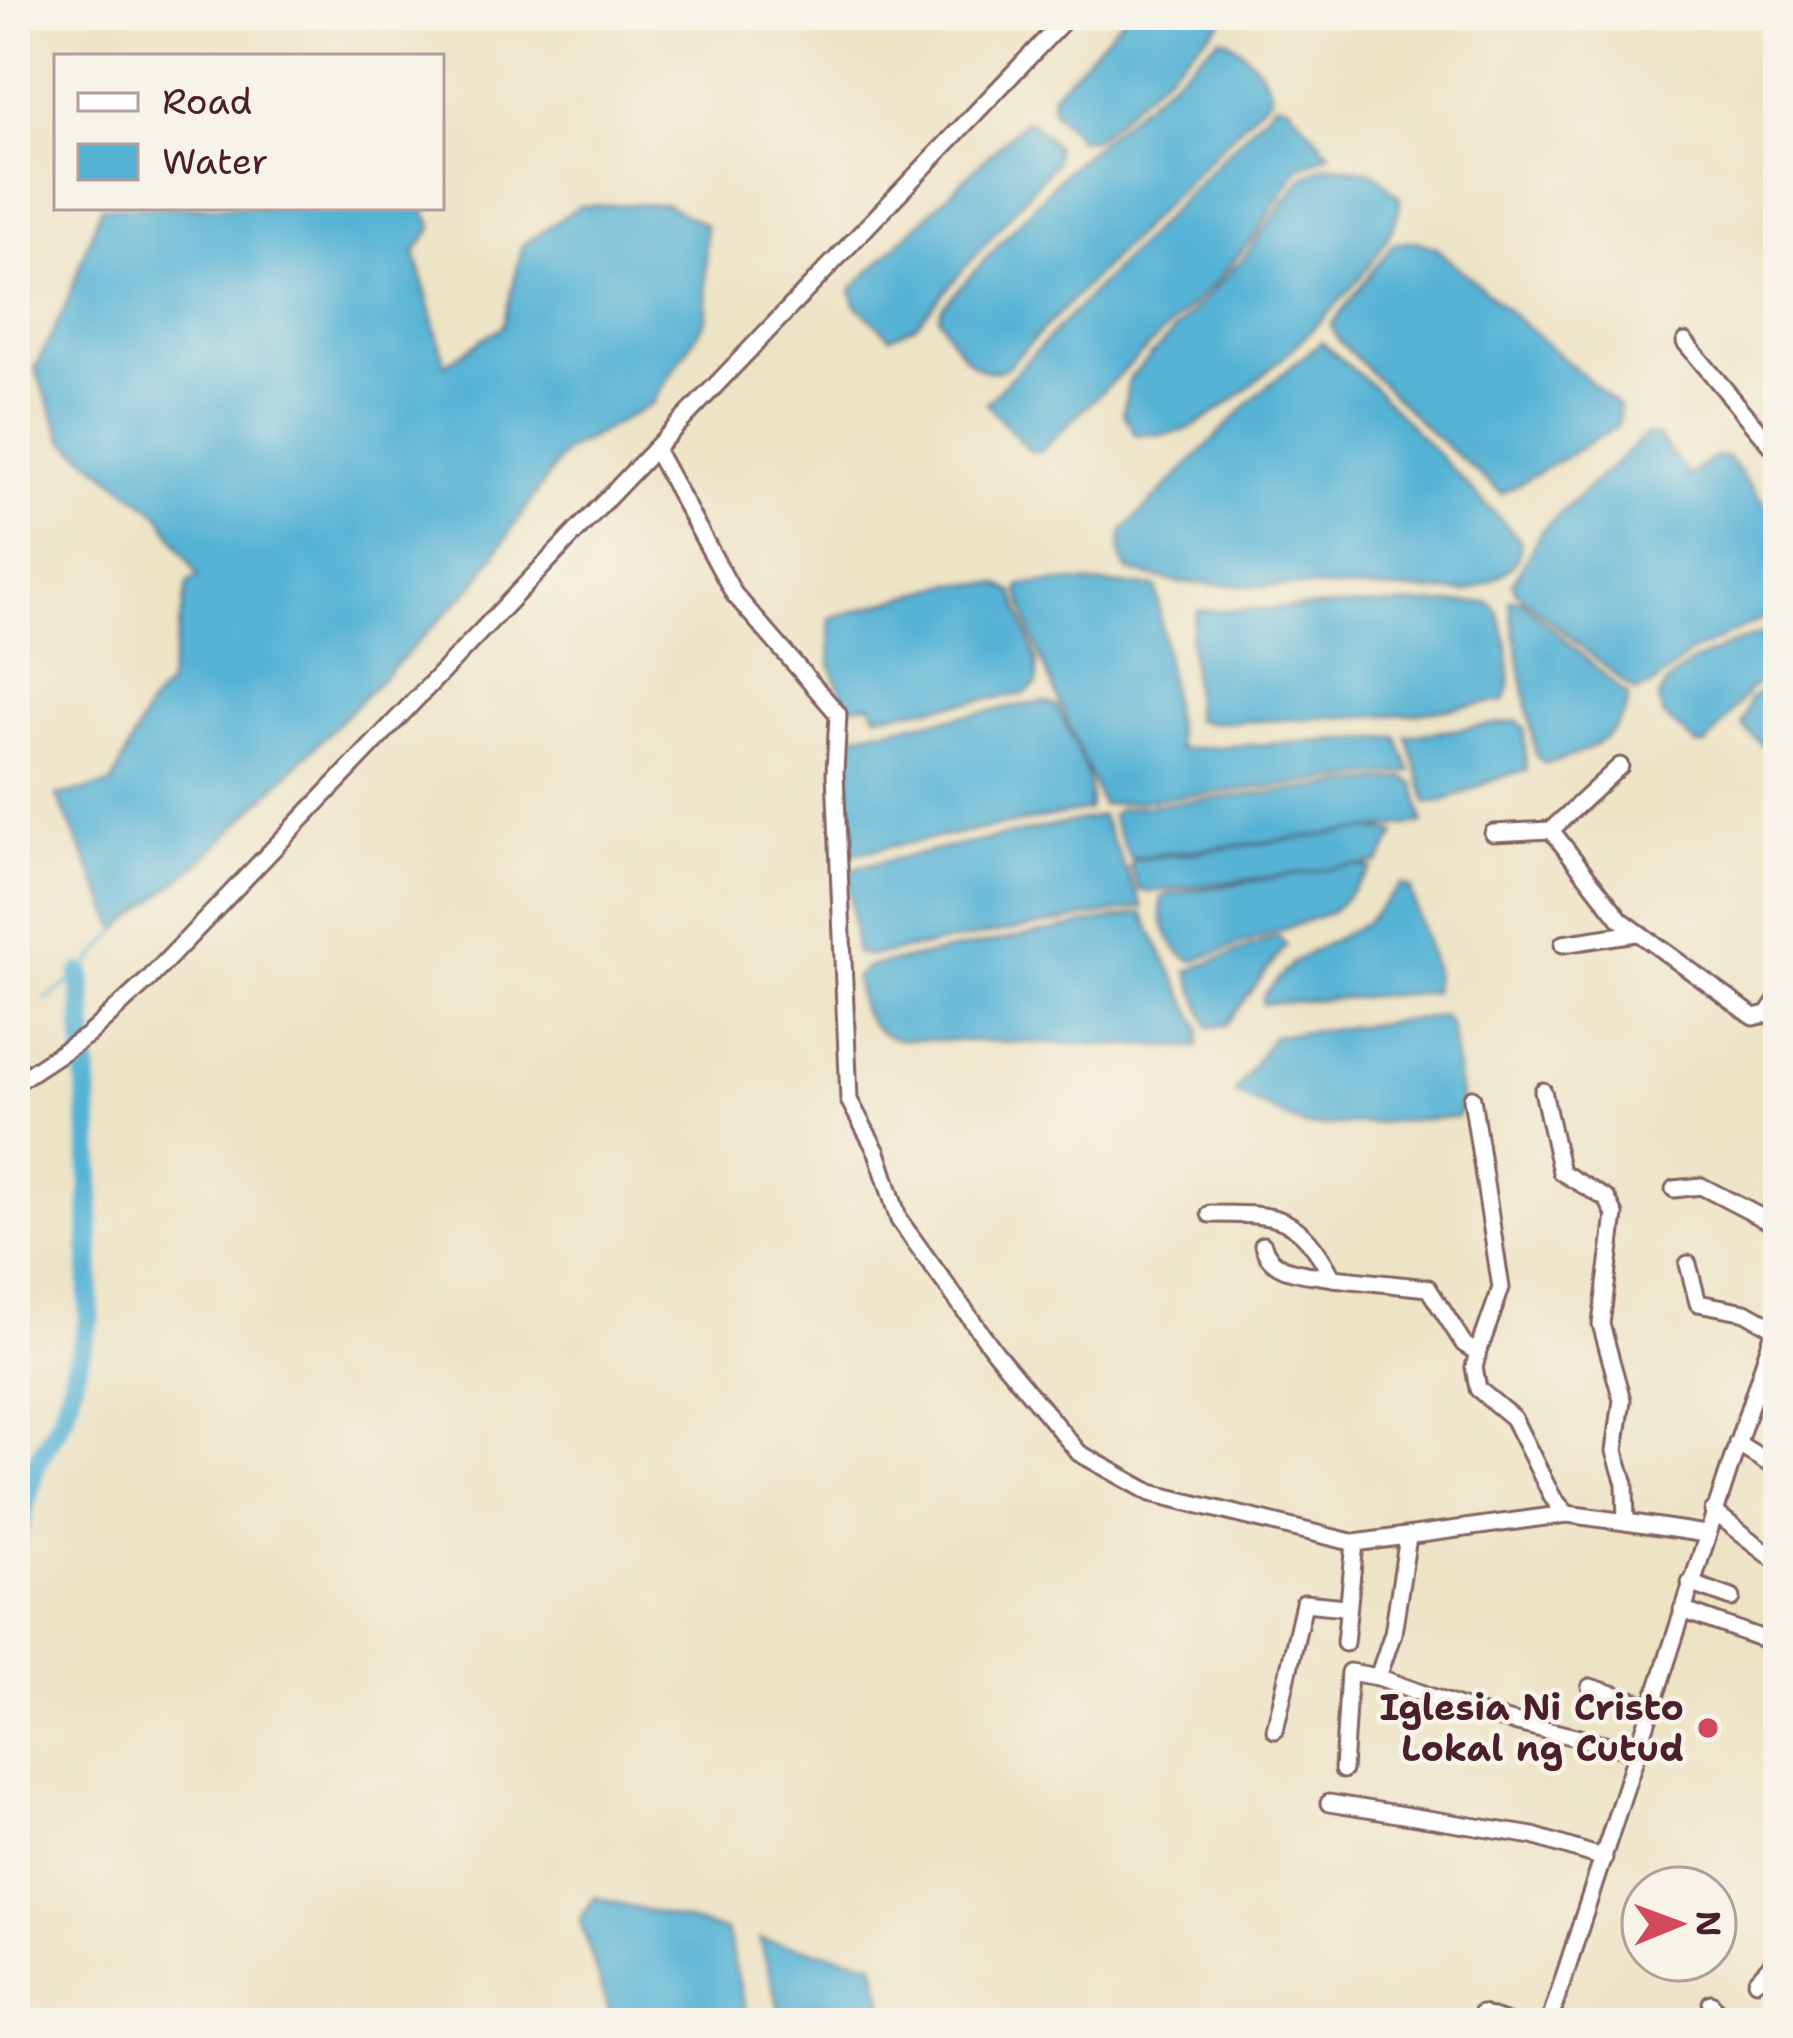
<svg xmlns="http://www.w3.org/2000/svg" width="1793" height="2038" viewBox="0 0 1793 2038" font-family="'Shantell Sans',sans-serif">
	<rect width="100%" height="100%" fill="#f7f3e8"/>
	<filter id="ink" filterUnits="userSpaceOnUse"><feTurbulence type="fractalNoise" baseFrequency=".00833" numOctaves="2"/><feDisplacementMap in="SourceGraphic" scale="24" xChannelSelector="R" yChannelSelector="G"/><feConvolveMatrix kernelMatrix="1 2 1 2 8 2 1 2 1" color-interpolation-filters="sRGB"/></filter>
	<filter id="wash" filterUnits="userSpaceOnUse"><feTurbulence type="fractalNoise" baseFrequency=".004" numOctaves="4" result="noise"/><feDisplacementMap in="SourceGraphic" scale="48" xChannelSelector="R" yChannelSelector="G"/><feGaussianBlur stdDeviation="2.7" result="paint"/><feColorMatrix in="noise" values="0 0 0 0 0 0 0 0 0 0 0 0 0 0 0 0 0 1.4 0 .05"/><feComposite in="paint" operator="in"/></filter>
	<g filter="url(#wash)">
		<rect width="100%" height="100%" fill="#ede3c5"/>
		<g fill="#57b3d5" stroke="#506980" stroke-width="3">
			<polygon points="1126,15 1229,15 1104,131 1093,139 1080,139 1053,111 1052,95"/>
			<path d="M 1221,37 C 1241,44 1268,75 1271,95 L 1006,368 C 975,384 952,342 939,316 L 942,307 L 1067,170 Z"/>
			<polygon points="1276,102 1289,106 1330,153 1298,169 1257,233 1215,283 1040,451 1030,451 986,403"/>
			<polygon points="1030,121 1055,146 1055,162 917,324 891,337 855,304 851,290 1023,122"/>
			<path d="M 1327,165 L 1373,172 L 1400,198 C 1403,258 1243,402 1190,428 C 1173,436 1154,435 1135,434 L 1123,413 L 1129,379 L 1246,255 L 1302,178 Z"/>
			<polygon points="665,204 705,225 707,318 652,404 564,452 474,585 203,860 118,930 57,796 112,784 149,706 167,686 188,582 198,576 159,514 63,439 35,368 65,308 101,207 423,207 433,227 415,252 445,364 503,326 523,245 579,206"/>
			<polygon points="1415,241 1436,248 1619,407 1618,426 1502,494 1429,431 1339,341 1331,325 1393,244"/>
			<path d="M 1321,342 L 1373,387 L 1520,540 C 1525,567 1487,585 1465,592 L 1180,583 L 1128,571 L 1120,554 L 1123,531 L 1259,393 Z"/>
			<polygon points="1646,435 1658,437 1688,476 1717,456 1728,457 1778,519 1778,611 1689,654 1654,684 1636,692 1516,592 1513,583 1542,530"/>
			<polygon points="1070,582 1156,587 1178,749 1397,737 1411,772 1102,805 1033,639 1019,590 1022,585"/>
			<polygon points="951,584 999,584 1014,593 1037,663 1037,684 1024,694 892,713 876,714 871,704 846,706 831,665 830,618"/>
			<path d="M 1509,600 L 1520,600 L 1628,696 C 1628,733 1577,760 1544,763 L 1536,756 Z"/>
			<path d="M 1488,602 C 1507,612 1516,684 1504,701 L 1410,714 L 1208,723 L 1195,719 L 1190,636 L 1198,611 Z"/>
			<path d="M 1778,626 L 1778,669 L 1750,688 L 1706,745 L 1697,745 L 1663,715 L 1658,699 C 1674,657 1742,644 1778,626 Z"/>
			<polygon points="1778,680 1778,761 1741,724 1750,698"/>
			<path d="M 1043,702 L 1056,706 C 1069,731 1098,784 1088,810 L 850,854 L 845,764 L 851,735 Z"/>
			<path d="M 1518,721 L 1524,728 L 1526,771 C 1490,775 1453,804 1427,803 L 1407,736 Z"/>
			<polygon points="1405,778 1415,785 1423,823 1130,858 1111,816 1118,809"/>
			<polygon points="1101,816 1143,907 870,956 856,953 849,876 857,867"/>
			<polygon points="1373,829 1396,833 1379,863 1149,892 1140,890 1130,867 1134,860"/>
			<path d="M 1354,865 L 1372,869 L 1332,912 L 1194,961 C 1173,954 1157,919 1162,897 L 1170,894 Z"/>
			<polygon points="1401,885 1410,888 1435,971 1433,992 1263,1004 1263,996 1294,962 1366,922"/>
			<path d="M 1142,913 L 1200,1028 L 1198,1047 L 899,1039 C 867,1034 858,1006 856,977 L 867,967 Z"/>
			<polygon points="1278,936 1286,945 1226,1025 1209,1027 1188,971"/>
			<polygon points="1443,1016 1451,1026 1462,1105 1457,1117 1307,1127 1235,1093 1273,1036"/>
			<polygon points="594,1897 726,1931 749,2023 612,2023 580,1918"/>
			<polygon points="760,1940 874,1962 888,2023 783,2023"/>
		</g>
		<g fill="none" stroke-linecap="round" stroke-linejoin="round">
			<g stroke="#57b3d5" stroke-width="3">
				<polyline points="46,1000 81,974 118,930"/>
				<polyline points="15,1016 26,1011"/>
			</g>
			<polyline stroke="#57b3d5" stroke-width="21" points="15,1542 36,1464 64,1413 89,1319 90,1155 81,974"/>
		</g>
	</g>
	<g filter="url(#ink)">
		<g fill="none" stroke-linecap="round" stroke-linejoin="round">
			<defs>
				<g id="minor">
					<polyline points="1685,342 1778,453"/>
					<polyline points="655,449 734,594 838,714 835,773 849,1100 877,1152 899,1220 995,1352 1079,1453 1151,1493 1355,1543 1567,1514 1626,1522"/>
					<polyline points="1620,766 1551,830 1621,920 1754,1017 1767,1014 1778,998"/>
					<polyline points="1493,833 1551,830"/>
					<polyline points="1563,944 1636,933"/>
					<polyline points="15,1083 88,1035 148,980 1069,15"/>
					<polyline points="1543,1091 1561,1172 1607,1199 1615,1215 1601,1324 1622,1400 1615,1451 1625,1484 1626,1522 1706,1534"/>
					<polyline points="1674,1189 1701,1186 1778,1226"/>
					<path d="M 1210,1214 C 1280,1214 1298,1214 1333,1278 L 1428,1288 L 1464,1344 L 1478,1353 L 1501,1288 L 1472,1098"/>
					<path d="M 1263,1245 C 1271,1275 1307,1273 1333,1278"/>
					<polyline points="1688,1264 1698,1303 1746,1312 1774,1328"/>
					<polyline points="1478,1353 1474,1367 1478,1389 1513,1418 1553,1498 1567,1514"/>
					<polyline points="1737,1443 1778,1468"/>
					<polyline points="1713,1511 1778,1561"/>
					<polyline points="1408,1537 1393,1633 1378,1677 1476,1713 1637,1752"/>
					<polyline points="1690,1583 1732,1598"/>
					<polyline points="1682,1610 1778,1644"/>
					<polyline points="1345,1643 1355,1543"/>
					<polyline points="1590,1687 1651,1706"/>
					<polyline points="1275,1730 1304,1603 1346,1607"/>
					<polyline points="1343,1770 1349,1672 1378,1677"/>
					<polyline points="1329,1803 1533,1836 1604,1858"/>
					<polyline points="1757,1981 1778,1958"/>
					<polyline points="1711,2003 1727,2023"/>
					<polyline points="1481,2014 1507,2023"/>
					<polyline points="1549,2023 1778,1319"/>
				</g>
			</defs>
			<use href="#minor" stroke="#836461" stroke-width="21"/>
			<use href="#minor" stroke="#fff" stroke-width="15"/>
		</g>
	</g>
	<circle fill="#d1495b" stroke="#f7f3e8" stroke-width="4.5" cx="1708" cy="1728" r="12"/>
	<g text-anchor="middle" stroke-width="9" stroke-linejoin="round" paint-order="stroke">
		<g font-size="36" font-weight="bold" fill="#4a1f2b" stroke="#f7f3e8" text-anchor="end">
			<text x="1684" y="1720">Iglesia Ni Cristo<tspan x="1684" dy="41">Lokal ng Cutud</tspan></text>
		</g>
	</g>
	<rect width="1793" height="2038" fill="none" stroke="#f7f3e8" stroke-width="60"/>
	<rect x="54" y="54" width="390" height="156" fill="#f7f3e8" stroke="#b29e9c" stroke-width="3"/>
	<rect x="78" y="93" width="60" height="18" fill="#ffffff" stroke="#b29e9c" stroke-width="3"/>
	<text x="162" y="114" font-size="36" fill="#4a1f2b">Road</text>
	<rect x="78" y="144" width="60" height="36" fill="#57b3d5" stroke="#b29e9c" stroke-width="3"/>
	<text x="162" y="174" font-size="36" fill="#4a1f2b">Water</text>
	<g transform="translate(1679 1924) rotate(89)"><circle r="57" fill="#f7f3e8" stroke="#b29e9c" stroke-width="3"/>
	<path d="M0-9L21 45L0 30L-21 45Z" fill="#d1495b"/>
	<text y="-18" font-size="33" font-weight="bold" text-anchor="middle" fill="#4a1f2b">N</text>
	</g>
</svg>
